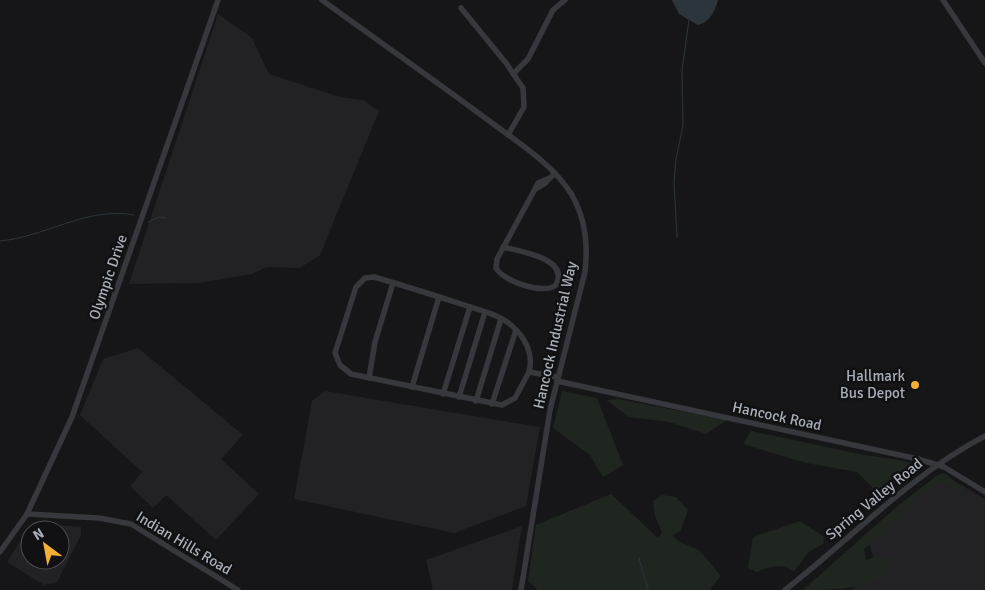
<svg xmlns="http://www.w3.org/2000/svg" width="985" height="590" viewBox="0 0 985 590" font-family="Signika,sans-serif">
	<rect width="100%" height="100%" fill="#161618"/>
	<g fill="#222225" fill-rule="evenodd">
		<polygon points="218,14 252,38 269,74 340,97 363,100 379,111 320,255 300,268 267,267 252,274 199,283 129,284"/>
		<polygon points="138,348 243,435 221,459 259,494 216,540 166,495 153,508 130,486 142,472 80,415 103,359"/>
		<polygon points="325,391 540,427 526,506 454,533 294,499 312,401"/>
		<polygon points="946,476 985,499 985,590 850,590 880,574 866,536 906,500"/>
		<path d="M 32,523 L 81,527 L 81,535 L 57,582 L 44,585 L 7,562 ZM 30,530 L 60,530 L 60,560 L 30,560 Z"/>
		<polygon points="522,526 512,590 433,590 426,560"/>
	</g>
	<g fill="#1e261f">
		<polygon points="562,391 597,398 623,465 603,477 590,455 553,428"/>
		<polygon points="618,399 727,420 706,434 669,422 629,417 607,400"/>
		<polygon points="751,431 859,454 899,460 920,466 880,495 857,472 806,463 743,444"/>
		<path d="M 944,473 L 964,489 L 961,493 L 940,482 L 915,498 L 878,539 L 864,549 L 866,560 L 878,556 L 888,559 L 891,568 C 874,590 832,590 803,590 L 894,509 L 936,476 Z"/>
		<polygon points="611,494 658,538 662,533 655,516 653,501 662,495 676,497 688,510 680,532 672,535 677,540 700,551 721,576 709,590 538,590 528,581 536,525"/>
		<path d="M 800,521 L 824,537 L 823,544 L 809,552 L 794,571 C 782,563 770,566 757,572 L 748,568 L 753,537 Z"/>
	</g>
	<path fill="#2c353c" d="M 672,0 L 718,0 C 715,11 710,22 698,25 L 679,14 Z"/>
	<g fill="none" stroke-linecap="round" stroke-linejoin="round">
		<g stroke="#2c353c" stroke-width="1">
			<polyline points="148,222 159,217 166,218"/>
			<polyline points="677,237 674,182 676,159 683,125 682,70 689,20"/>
			<path d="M 0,241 C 46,237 87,206 134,215"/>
			<polyline points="639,558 648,590"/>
		</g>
		<g stroke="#37383d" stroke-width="5.5">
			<path d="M 322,0 C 377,40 433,79 488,120 C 517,142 553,164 572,195 C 586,220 588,245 585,272 L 550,410 L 521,590"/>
			<polyline points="943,0 985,63"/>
			<polyline points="461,8 506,63 523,88 524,107 508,135"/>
			<polyline points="513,74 528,59 553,10 565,0"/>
			<polyline points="547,179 538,183 535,189 544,184 555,173"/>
			<path d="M 503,247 C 519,251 570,258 556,285 C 544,295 504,282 496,268 L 497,259 L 535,189"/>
			<path d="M 529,372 L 515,398 L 502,405 L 351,374 L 340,365 L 335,353 L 356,287 L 365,278 L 374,277 C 402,285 430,294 458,303 C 475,309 497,313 511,325 C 525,337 534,354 529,372 L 557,377"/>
			<polyline points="369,378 375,342 393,283"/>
			<polyline points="557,381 918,459 944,467 985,492"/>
			<polyline points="412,387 439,297"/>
			<polyline points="443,394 470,307"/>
			<polyline points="459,397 485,312"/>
			<polyline points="476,401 501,319"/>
			<polyline points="492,404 516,330"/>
			<polyline points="27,514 99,518 131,524 238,590"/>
			<polyline points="0,552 27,514 72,417 218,0"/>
			<path d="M 785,590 C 852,538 909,476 985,436"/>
		</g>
	</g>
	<circle fill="#f2b134" stroke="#111113" stroke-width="2" cx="915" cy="385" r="5"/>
	<g text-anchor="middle" stroke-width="5" stroke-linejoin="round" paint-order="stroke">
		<g font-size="15" fill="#a8adb8" stroke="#111113">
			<text transform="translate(108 277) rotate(-71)" y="5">Olympic Drive</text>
			<text transform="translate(555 335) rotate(-77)" y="5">Hancock Industrial Way</text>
			<text transform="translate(777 416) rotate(12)" y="5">Hancock Road</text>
			<text transform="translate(874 499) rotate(-39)" y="5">Spring Valley Road</text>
			<text transform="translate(184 543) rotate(31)" y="5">Indian Hills Road</text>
		</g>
		<g font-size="15" fill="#a8adb8" stroke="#111113" text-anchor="end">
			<text x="905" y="381">Hallmark<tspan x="905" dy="17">Bus Depot</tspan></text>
		</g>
	</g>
	<g transform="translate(45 545) rotate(328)"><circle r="24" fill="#111113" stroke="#4d4f55"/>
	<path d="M0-4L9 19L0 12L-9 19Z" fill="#f2b134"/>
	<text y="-8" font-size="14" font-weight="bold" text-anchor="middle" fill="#a8adb8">N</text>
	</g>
</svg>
